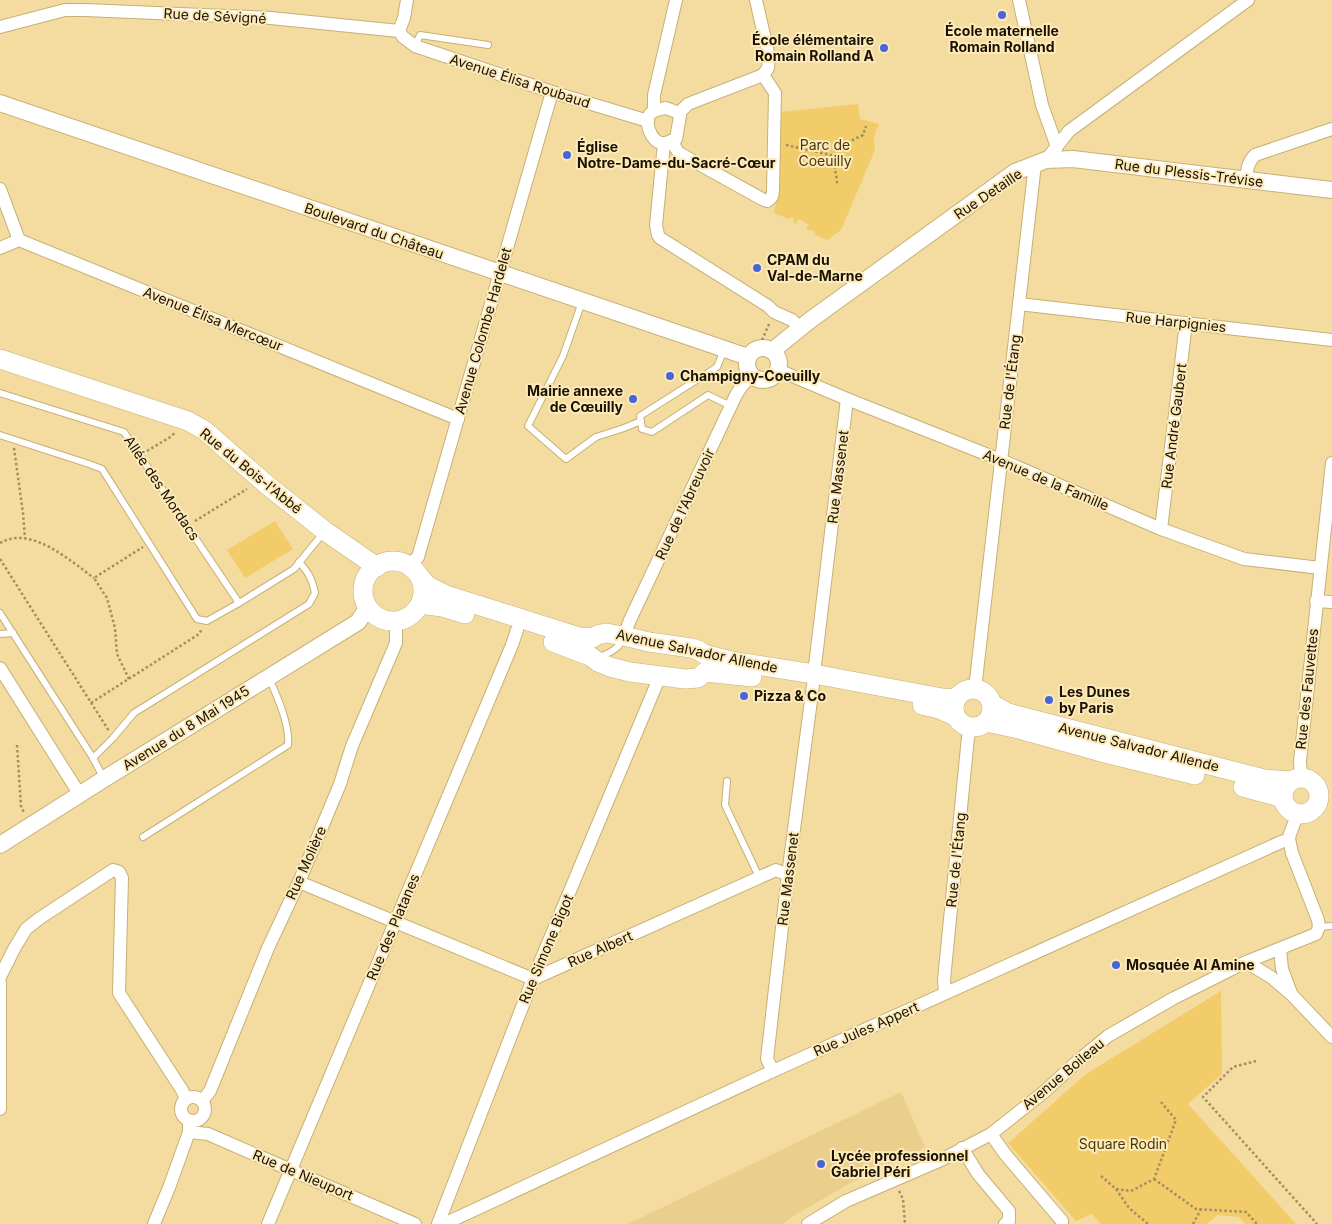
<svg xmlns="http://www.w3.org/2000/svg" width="1332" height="1224" viewBox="0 0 1332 1224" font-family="Inter,sans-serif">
	<rect width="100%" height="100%" fill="#f4dca0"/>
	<polygon fill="#eacf8c" points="901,1092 925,1147 854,1181 790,1218 783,1224 628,1224"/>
	<g fill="#f1cc69">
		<polygon points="858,104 860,119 879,124 874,136 875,150 841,230 827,240 814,234 815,232 812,230 809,231 806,229 809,225 799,219 796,224 793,221 794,220 792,217 789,219 774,213 779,190 780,112"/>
		<polygon points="275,521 293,549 245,578 227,550"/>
		<polygon points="1221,991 1222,1074 1188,1104 1296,1224 1246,1224 1239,1217 1217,1215 1207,1224 1101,1224 1092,1214 1076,1221 1008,1143 1086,1074"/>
	</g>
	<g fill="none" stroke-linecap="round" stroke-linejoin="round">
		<defs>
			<g id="service">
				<polyline points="415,46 420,35 488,45"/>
				<polyline points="582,302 563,356 528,426 566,459 596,437 624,428 641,421"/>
				<polyline points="724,350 717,367 640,416 642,429 652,432 708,395 731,406"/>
				<polyline points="0,393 124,432 239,603 294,569 324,532"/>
				<polyline points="0,435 89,464 102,469 197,619 207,621 239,603"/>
				<polyline points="0,613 93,758 104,779"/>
				<polyline points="0,634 13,633"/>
				<path d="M 599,657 C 610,653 618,649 624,638"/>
				<path d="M 93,758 L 113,738 L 134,713 L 309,604 L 315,593 C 312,579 309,573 299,562"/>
				<polyline points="727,781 725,805 759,877"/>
				<path d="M 143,837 L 288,745 C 290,725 277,696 269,678"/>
				<polyline points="1319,927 1332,926"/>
			</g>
			<g id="minor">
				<polyline points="1019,0 1042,105 1057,147"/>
				<polyline points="0,27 65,10 85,10 271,18 399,31 404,18 407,0"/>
				<polyline points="399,31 403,37 415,46 552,92 648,121"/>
				<path d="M 666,108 L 679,113 L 680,116 L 676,139 C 671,141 666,144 661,143 C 651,141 643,121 651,113 C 655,110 661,109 666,108 Z"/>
				<polyline points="654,111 654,95 676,0"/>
				<polyline points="679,113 688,104 763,75 768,68 769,57 756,0"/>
				<path d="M 671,141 L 679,153 L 762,199 L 767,201 C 772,198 773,196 773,190 L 775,93 L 763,75"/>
				<polyline points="664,143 656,225 658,235 660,238 768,306 774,312 792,320 800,328"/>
				<polyline points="1046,160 1069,131 1248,0"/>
				<path d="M 1246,179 C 1247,169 1248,162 1255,155 L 1332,129"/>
				<polyline points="0,189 19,240 458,419"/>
				<polyline points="0,248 19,240"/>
				<polyline points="1019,304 1332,340"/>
				<polyline points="778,370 847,399 1001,460 1161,529 1244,559 1320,568"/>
				<polyline points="1161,529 1186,323"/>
				<polyline points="408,565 418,557 552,92"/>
				<polyline points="1316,601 1332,602"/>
				<polyline points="624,636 630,620 736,395 741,387 751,376"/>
				<polyline points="0,668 80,795"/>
				<polyline points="814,674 847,399"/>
				<polyline points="975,689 1035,164"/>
				<polyline points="1301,778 1300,761 1332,463"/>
				<polyline points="299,882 533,979 776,870 788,875"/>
				<polyline points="1280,949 1282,969 1291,993"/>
				<polyline points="1246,962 1271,977 1292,995 1332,1037"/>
				<polyline points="0,977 14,949 26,929 40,918 113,870 119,872 122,878 119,993 182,1090 186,1099"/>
				<polyline points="0,983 0,1109"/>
				<polyline points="945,993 944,980 968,737 971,727"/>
				<polyline points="773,1071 767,1059 788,875 813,685"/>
				<circle cx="193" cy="1109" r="12"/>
				<polyline points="202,1101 210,1091 268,948 299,882 340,784 352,746 396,643 396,621"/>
				<polyline points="189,1132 208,1134 415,1224"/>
				<polyline points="991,1134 1005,1154 1062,1221 1062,1224"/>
				<polyline points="962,1148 978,1174 1009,1211 1009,1221 1005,1224"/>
				<polyline points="154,1224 170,1185 189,1132 189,1121"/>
				<polyline points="268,1224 512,645 517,630"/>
				<polyline points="438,1224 533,979 660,676"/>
				<polyline points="444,1224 773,1071 1281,842 1289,839"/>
				<polyline points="808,1224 846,1201 941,1160 991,1134 1044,1092 1079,1060 1108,1036 1174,998 1246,962 1316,934 1319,927 1318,920 1292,853 1289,839 1290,834 1298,813"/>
			</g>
			<g id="tertiary">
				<polyline points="0,103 748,357"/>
				<circle cx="763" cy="364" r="16"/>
				<polyline points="772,351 809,321 1015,172 1046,160 1073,159 1332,190"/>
				<polyline points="0,845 104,779 358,622 368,607"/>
			</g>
			<g id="secondary">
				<polyline points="0,359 188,421 204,430 267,485 325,531 377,567"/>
				<circle cx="393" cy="591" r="30"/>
				<polyline points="419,576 428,586 446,595 579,637 593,638 597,635 606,633 624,636 649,642 691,648 698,650 704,654 731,661 814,674 942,698 956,699"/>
				<polyline points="420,604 442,607 465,614"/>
				<polyline points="553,642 590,656 598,662 610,667 630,672 685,679 698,678 705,672 752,677"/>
				<circle cx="973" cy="708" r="19"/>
				<polyline points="992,704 1008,713 1023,717 1264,779 1290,781"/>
				<polyline points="922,705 939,709 955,716"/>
				<polyline points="986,722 1019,729 1109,754 1195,775"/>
				<circle cx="1301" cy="796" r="18"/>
				<polyline points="1243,787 1283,798"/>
			</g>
		</defs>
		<use href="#service" stroke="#c7b075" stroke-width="8"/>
		<use href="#minor" stroke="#c7b075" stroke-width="14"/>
		<use href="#tertiary" stroke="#c7b075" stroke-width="18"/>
		<use href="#secondary" stroke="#c7b075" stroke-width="20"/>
		<g stroke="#a18e63" stroke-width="2.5" stroke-dasharray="2.5 2.5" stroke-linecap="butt">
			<polyline points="786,145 835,156 838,147 863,135 866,126"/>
			<path d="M 835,156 C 833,166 837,175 837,185"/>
			<polyline points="762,340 770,322"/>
			<polyline points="14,448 23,513 25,538"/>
			<polyline points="147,451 172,436 175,432"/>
			<polyline points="195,521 247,489"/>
			<path d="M 0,543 C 31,525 69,560 94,578"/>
			<polyline points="0,559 109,731"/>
			<polyline points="129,679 117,654 115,628 107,598 94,578 143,547"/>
			<polyline points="91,703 199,634 202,629"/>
			<polyline points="17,745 21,806 24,813"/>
			<polyline points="1256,1061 1233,1067 1203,1097 1317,1224"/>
			<polyline points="1101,1176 1116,1189 1131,1191 1154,1179 1176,1120 1161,1102"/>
			<polyline points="1154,1179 1196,1209 1246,1212 1257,1224"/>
			<polyline points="1116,1189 1129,1208 1148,1224"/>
			<polyline points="899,1191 903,1199 905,1224"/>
			<polyline points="1193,1224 1201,1209"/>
		</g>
		<use href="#service" stroke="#fff" stroke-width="6"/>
		<use href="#minor" stroke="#fff" stroke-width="12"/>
		<use href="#tertiary" stroke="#fff" stroke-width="16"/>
		<use href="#secondary" stroke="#fff" stroke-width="19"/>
	</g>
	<g fill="#4765d8" stroke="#fdeaba" stroke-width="2">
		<circle cx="1002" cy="15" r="5"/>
		<circle cx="884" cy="48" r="5"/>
		<circle cx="567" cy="155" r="5"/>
		<circle cx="757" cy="268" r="5"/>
		<circle cx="670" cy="376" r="5"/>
		<circle cx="633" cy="399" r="5"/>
		<circle cx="744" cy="696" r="5"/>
		<circle cx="1049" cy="700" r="5"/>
		<circle cx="1116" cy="965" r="5"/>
		<circle cx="821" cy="1164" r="5"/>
	</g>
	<g text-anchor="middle" stroke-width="4" stroke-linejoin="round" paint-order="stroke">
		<g font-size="14" fill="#1a1100" stroke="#fdeaba">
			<text transform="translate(215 16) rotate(3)" y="5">Rue de Sévigné</text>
			<text transform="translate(520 81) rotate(18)" y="5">Avenue Élisa Roubaud</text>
			<text transform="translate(1189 173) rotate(7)" y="5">Rue du Plessis-Trévise</text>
			<text transform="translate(988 194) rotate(-34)" y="5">Rue Detaille</text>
			<text transform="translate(374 231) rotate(19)" y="5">Boulevard du Château</text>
			<text transform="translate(213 319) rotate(22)" y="5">Avenue Élisa Mercœur</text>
			<text transform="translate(1176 322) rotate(6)" y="5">Rue Harpignies</text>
			<text transform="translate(483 331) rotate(-74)" y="5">Avenue Colombe Hardelet</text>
			<text transform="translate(1010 382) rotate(-83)" y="5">Rue de l'Étang</text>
			<text transform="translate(1174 426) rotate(-83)" y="5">Rue André Gaubert</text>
			<text transform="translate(251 471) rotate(39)" y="5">Rue du Bois-l'Abbé</text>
			<text transform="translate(838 477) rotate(-83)" y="5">Rue Massenet</text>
			<text transform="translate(1046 480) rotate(23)" y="5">Avenue de la Famille</text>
			<text transform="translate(162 488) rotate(56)" y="5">Allée des Mordacs</text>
			<text transform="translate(685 504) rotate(-65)" y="5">Rue de l'Abreuvoir</text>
			<text transform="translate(697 651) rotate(12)" y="5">Avenue Salvador Allende</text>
			<text transform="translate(1307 689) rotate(-84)" y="5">Rue des Fauvettes</text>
			<text transform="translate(186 728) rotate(-32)" y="5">Avenue du 8 Mai 1945</text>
			<text transform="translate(1139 747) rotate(14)" y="5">Avenue Salvador Allende</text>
			<text transform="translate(956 860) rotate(-84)" y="5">Rue de l'Étang</text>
			<text transform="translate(306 863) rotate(-66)" y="5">Rue Molière</text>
			<text transform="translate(788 879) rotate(-83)" y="5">Rue Massenet</text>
			<text transform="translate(393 927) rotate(-67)" y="5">Rue des Platanes</text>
			<text transform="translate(546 949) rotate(-67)" y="5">Rue Simone Bigot</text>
			<text transform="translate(600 949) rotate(-24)" y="5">Rue Albert</text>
			<text transform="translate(866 1029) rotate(-24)" y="5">Rue Jules Appert</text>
			<text transform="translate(1063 1074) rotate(-40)" y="5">Avenue Boileau</text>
			<text transform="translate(303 1175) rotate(23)" y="5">Rue de Nieuport</text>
		</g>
		<g font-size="14" font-weight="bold" fill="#1a1100" stroke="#fdeaba" text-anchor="start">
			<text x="1002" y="36" text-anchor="middle">École maternelle<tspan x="1002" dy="16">Romain Rolland</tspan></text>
			<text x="874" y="45" text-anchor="end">École élémentaire<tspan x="874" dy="16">Romain Rolland A</tspan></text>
			<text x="577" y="152">Église<tspan x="577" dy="16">Notre-Dame-du-Sacré-Cœur</tspan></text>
			<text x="767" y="265">CPAM du<tspan x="767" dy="16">Val-de-Marne</tspan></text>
			<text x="680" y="381">Champigny-Coeuilly</text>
			<text x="623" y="396" text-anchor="end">Mairie annexe<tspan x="623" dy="16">de Cœuilly</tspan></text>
			<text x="1059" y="697">Les Dunes<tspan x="1059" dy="16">by Paris</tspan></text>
			<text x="754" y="701">Pizza &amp; Co</text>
			<text x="1126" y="970">Mosquée Al Amine</text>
			<text x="831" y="1161">Lycée professionnel<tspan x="831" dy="16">Gabriel Péri</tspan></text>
		</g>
		<g font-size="14" fill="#483808" stroke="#fdeaba">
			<text x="825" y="150">Parc de<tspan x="825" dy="16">Coeuilly</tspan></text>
			<text x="1123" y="1149">Square Rodin</text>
		</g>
	</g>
</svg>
